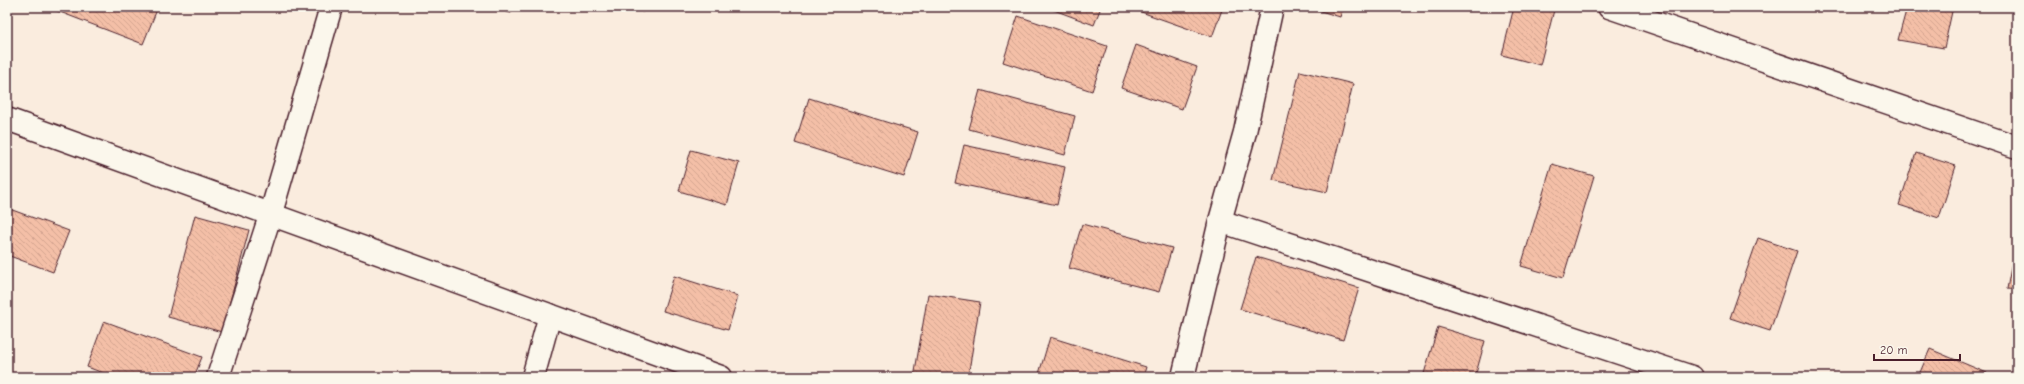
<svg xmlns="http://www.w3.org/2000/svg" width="2024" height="384" viewBox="0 0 2024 384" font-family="'Comic Neue',sans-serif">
	<defs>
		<pattern id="building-back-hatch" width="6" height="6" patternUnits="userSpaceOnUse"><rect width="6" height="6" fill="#f4bfa7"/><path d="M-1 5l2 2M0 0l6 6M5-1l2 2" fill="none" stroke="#d3a490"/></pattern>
	</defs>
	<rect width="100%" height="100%" fill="#faecde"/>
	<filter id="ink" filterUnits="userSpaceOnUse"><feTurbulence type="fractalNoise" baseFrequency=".025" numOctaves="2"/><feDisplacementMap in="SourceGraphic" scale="8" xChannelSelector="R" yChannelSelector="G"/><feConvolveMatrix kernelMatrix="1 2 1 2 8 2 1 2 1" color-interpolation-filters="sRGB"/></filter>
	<g filter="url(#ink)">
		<g fill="url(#building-back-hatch)" stroke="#4a1f2b">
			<polygon points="47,7 158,7 143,44"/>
			<polygon points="486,7 513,7 511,13"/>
			<polygon points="624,7 644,7 643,12"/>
			<polygon points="1046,7 1101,7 1094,25"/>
			<polygon points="1127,7 1223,7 1212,37"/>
			<polygon points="1308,7 1343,7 1340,17"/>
			<polygon points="1514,7 1539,7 1554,10 1540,65 1502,55"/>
			<polygon points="1907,7 1953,7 1944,48 1898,40"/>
			<polygon points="1018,16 1107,46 1092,91 1003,62"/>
			<polygon points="1136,45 1197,67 1182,109 1121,88"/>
			<polygon points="1300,71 1353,84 1327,192 1273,180"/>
			<polygon points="980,90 1075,116 1065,155 969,129"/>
			<polygon points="809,98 918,132 904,177 795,143"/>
			<polygon points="964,145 1065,167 1057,205 955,183"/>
			<polygon points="691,150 739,163 727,205 679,191"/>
			<polygon points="1916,153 1956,166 1939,218 1899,205"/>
			<polygon points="1552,164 1594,176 1563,278 1521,266"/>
			<polygon points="7,208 69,231 53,272 7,255"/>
			<polygon points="195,215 249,230 222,332 168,317"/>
			<polygon points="1082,224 1172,248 1159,292 1069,268"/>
			<polygon points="2017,235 2017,290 2007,289"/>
			<polygon points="1758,238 1797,251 1770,331 1730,318"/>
			<polygon points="1256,257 1359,288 1343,340 1240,309"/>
			<polygon points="674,276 738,296 728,330 663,311"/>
			<polygon points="928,294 980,302 968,377 914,377"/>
			<polygon points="104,321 202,357 194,377 114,377 87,367"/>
			<polygon points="1438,327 1485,341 1475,377 1423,377"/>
			<polygon points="1050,337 1146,367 1143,377 1038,377"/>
			<polygon points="1930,349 1987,373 1985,377 1918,377"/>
		</g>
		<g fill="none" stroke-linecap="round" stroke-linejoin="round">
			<defs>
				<g id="minor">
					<polyline points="1609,7 2017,147"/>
					<polyline points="7,119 721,377"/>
					<polyline points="1220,221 1692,377"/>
					<polyline points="218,377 271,213 331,7"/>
					<polyline points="533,377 550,315"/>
					<polyline points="1183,377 1220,221 1245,132 1272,7"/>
				</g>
			</defs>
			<use href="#minor" stroke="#4a1f2b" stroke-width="25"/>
			<use href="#minor" stroke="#fbf7ec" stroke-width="22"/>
		</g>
	</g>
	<rect width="2024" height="384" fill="none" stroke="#fbf7ec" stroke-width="24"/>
	<rect x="12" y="12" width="2000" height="360" fill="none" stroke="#4a1f2b" stroke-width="1.5" filter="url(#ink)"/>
	<path d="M1874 354v6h86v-6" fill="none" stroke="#4a1f2b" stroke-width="2"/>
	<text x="1880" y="354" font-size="12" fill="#4a1f2b" stroke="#fbf7ec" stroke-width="3" paint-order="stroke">20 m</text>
</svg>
